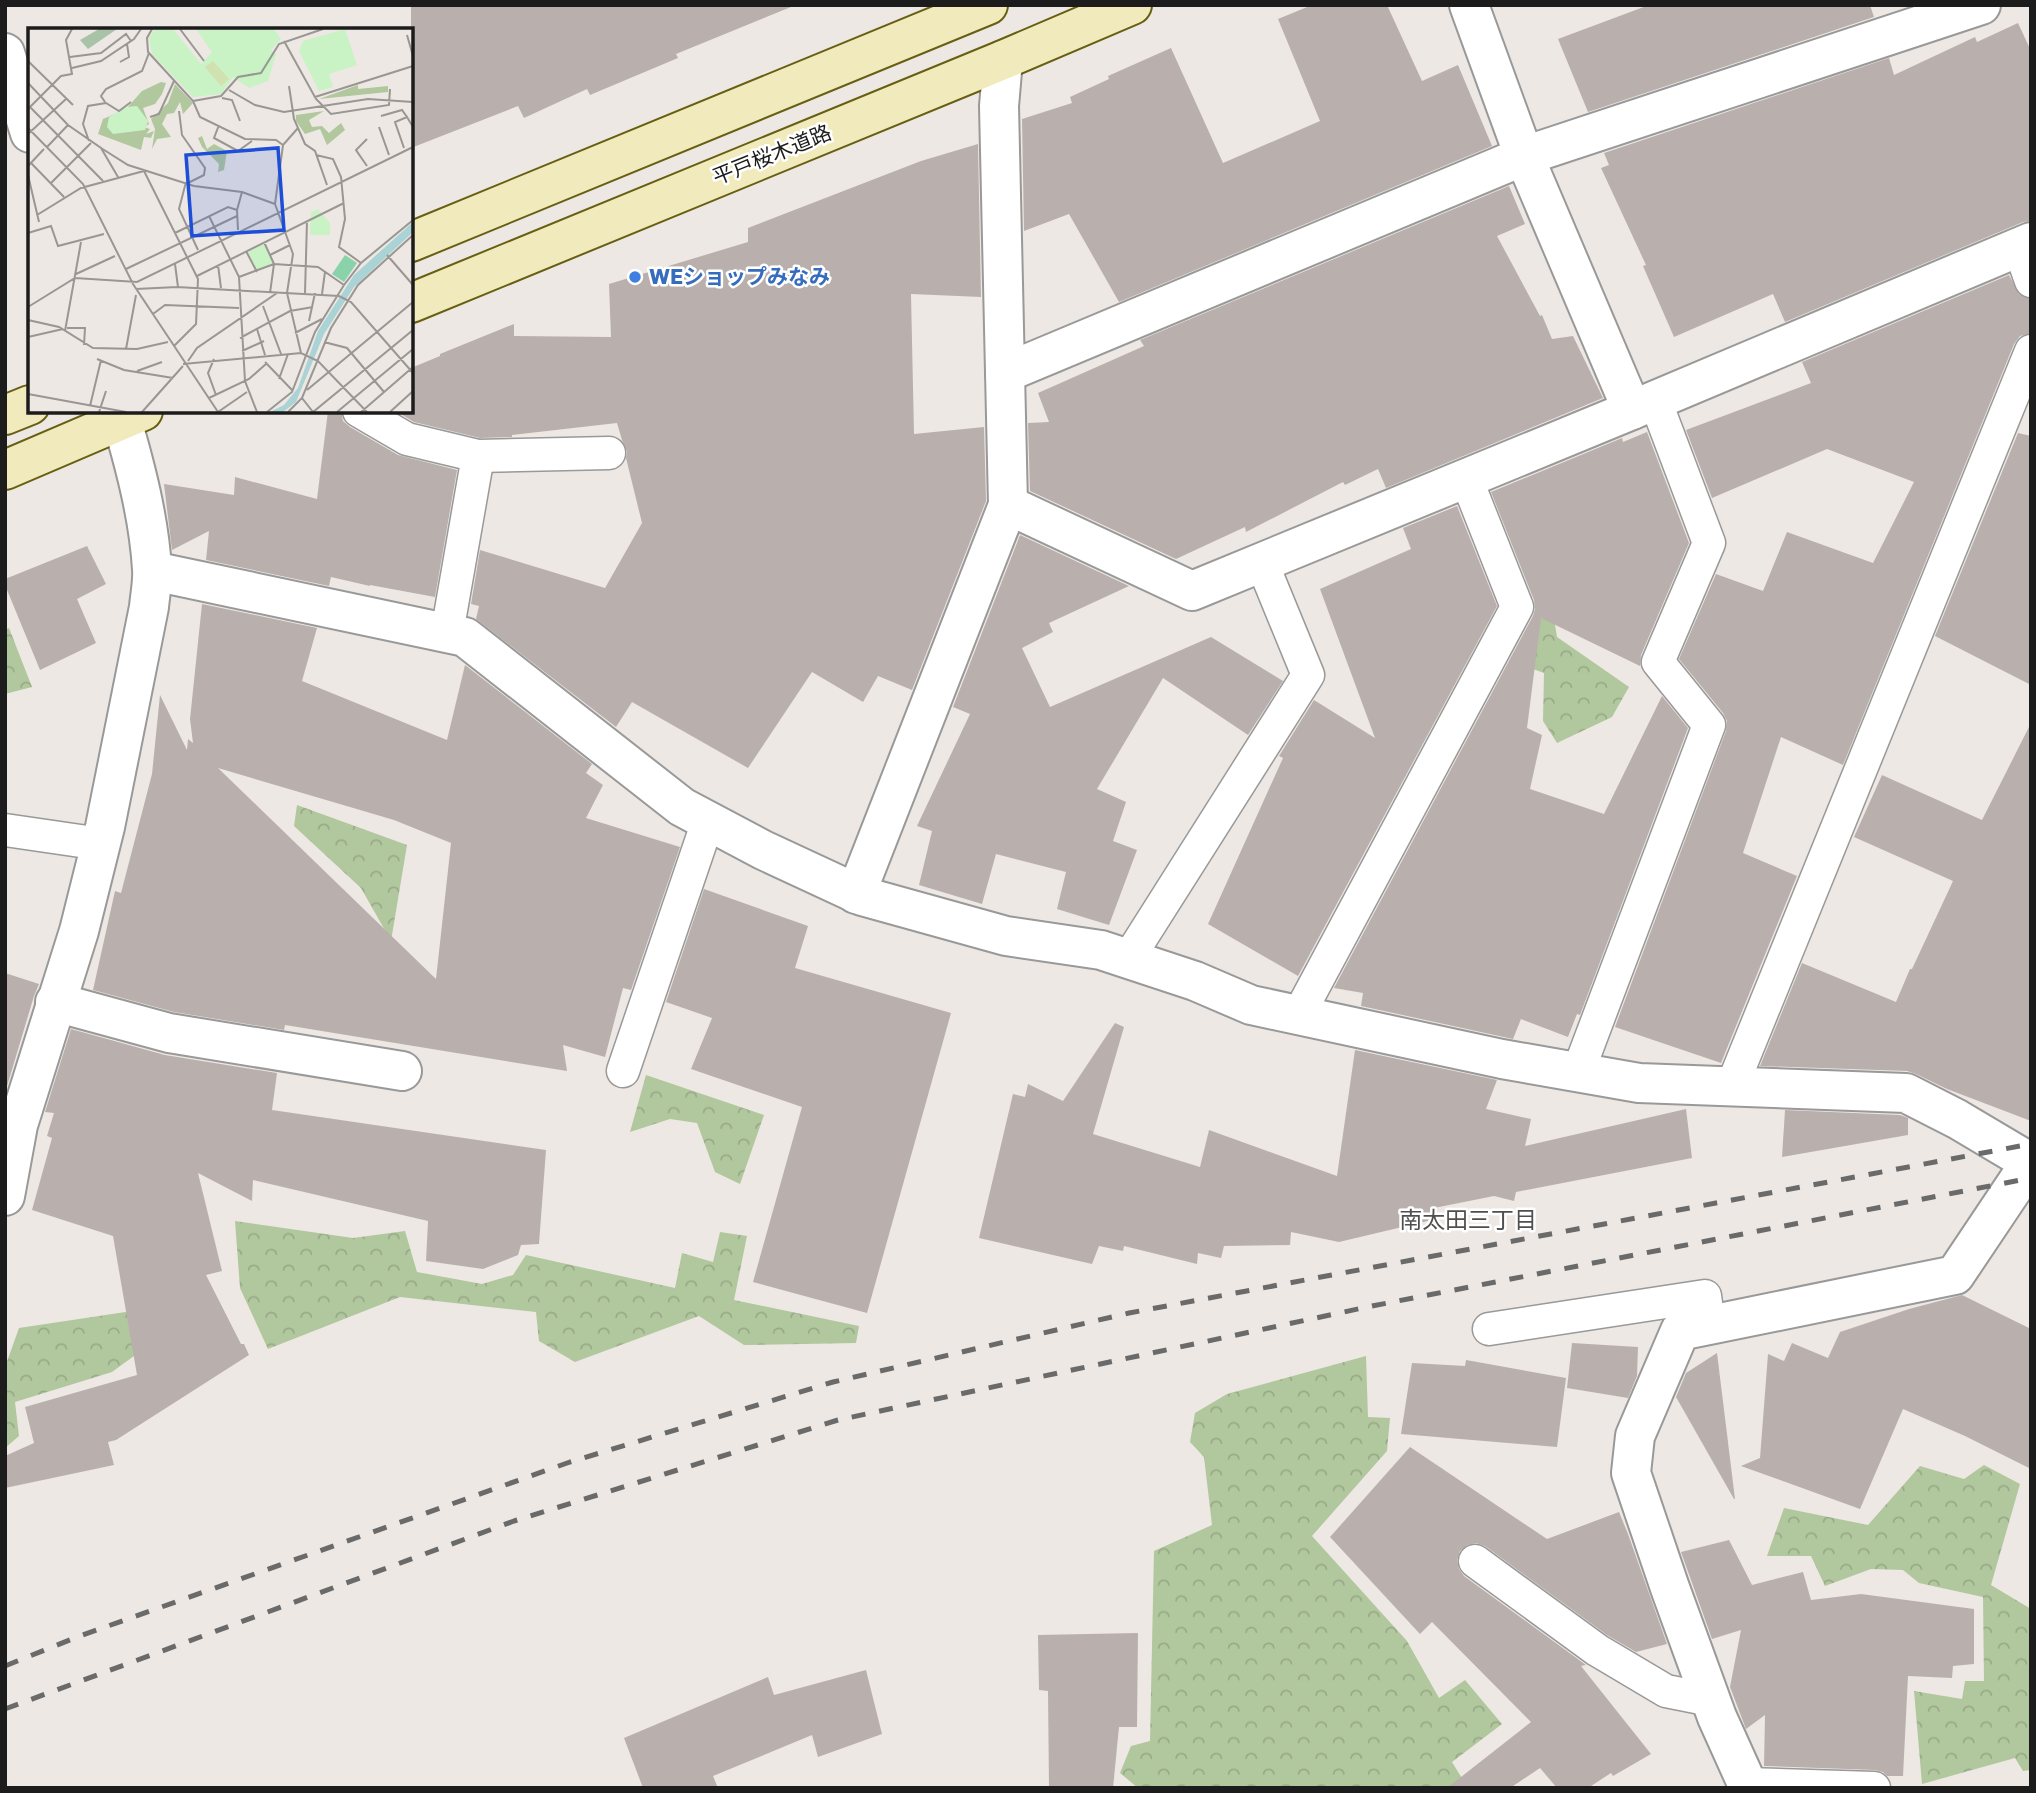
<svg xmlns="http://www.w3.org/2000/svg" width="2036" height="1793" viewBox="0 0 2036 1793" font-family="'Golos Text','Noto Sans JP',sans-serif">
	<defs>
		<pattern id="forest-crowns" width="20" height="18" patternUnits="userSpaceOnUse" patternTransform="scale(1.75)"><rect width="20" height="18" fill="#b1c79d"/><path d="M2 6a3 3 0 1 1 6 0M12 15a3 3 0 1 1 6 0" fill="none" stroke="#98aa87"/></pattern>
	</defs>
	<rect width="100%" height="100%" fill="#ede8e3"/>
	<g fill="url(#forest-crowns)">
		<polygon points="1552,606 1557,637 1629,687 1612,717 1557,743 1543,721 1544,673 1511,661 1527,628"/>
		<polygon points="9,628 32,687 5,694 5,630"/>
		<polygon points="297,805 407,845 391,941 361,888 294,826"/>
		<polygon points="646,1075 764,1115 740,1184 715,1172 697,1123 670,1119 630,1132"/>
		<polygon points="235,1221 353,1238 405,1231 417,1272 482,1284 513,1275 526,1255 675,1288 682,1253 713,1262 720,1232 747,1236 734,1300 859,1326 856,1343 744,1345 699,1316 575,1362 539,1341 536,1312 400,1297 268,1349 240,1288"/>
		<polygon points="212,1299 112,1372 15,1402 19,1436 5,1448 5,1367 19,1328"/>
		<polygon points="1366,1356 1368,1417 1390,1418 1387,1451 1312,1536 1407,1641 1439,1698 1465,1680 1502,1724 1452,1762 1468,1788 1138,1788 1120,1773 1131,1746 1150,1741 1154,1551 1212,1525 1204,1457 1190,1442 1195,1413 1227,1394"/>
		<polygon points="1984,1465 2020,1484 1991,1585 2031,1609 2031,1770 2023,1771 2015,1758 1922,1784 1914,1691 1962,1699 1965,1681 1984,1681 1983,1597 1919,1583 1903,1570 1871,1569 1825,1586 1811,1556 1767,1556 1784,1508 1868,1525 1920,1466 1964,1479"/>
	</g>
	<g fill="#b9b0ad" fill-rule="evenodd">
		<polygon points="411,5 791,5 791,7 676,54 678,58 590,95 587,89 524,118 518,106 411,148"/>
		<polygon points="1312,5 1387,5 1422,81 1458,65 1492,146 1119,302 1069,214 1024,231 1022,119 1072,103 1070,97 1109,79 1108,76 1171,48 1223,163 1320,121 1278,19"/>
		<polygon points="1649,5 1870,5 1874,17 1588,112 1558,39"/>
		<polygon points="2018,23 2031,51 2031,221 2023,222 1785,322 1773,294 1674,337 1643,266 1646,265 1601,168 1609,165 1604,153 1889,58 1894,75 1975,37 1977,42"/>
		<polygon points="978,144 981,297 911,294 914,434 984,427 986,501 912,690 878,676 863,702 812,672 748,768 632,702 616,727 476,619 479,606 471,604 480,550 605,588 642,523 626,458 627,452 622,440 617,423 512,435 512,437 480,438 414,422 396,411 411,411 411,368 440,356 440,354 514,324 514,336 611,337 609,284 748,242 748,228 921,161"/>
		<polygon points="1509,186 1525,224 1497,236 1540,316 1542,315 1552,339 1573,336 1603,398 1386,488 1378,469 1345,485 1343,482 1246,532 1245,527 1176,559 1030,491 1028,423 1049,422 1038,393 1144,346 1140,340"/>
		<polygon points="2009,275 2019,294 2031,299 2031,333 2020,336 2014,344 1843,765 1781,737 1743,853 1797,876 1721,1063 1615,1027 1726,731 1727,721 1723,713 1679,659 1716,574 1763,591 1787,532 1873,563 1914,482 1827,449 1712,498 1686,430 1811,383 1802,362"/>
		<polygon points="328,411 341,411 343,421 350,427 398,455 457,470 435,597 370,585 370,586 331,577 329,586 206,560 209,531 172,550 164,484 234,495 235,477 317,499"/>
		<polygon points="1647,432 1689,543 1641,655 1640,666 1541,618 1527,728 1542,735 1530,789 1604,814 1662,696 1688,728 1580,1015 1577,1014 1568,1037 1521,1019 1513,1039 1361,1006 1363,993 1334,988 1533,616 1535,609 1534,600 1491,492 1622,438 1623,442"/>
		<polygon points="2018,433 2031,436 2031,685 1935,636"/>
		<polygon points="1457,506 1497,606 1298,976 1208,924 1283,758 1279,756 1314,700 1375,738 1320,589 1411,549 1403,528"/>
		<polygon points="1020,535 1129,586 1049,623 1053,632 1022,648 1050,707 1211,637 1283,681 1248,735 1163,678 1097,789 1126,802 1113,841 1137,850 1109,925 1057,909 1066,872 996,854 982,904 919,885 932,831 917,826 970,714 953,707"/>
		<polygon points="87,546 106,584 77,599 96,643 40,670 5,585 5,579"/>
		<path d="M 202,604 L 317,628 L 302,681 L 447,740 L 465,665 L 592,764 L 586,773 L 603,785 L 586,818 L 680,847 L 631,990 L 623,988 L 605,1057 L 563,1045 L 567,1071 L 285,1025 L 284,1030 L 174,1012 L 93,990 L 115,891 L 121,893 L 152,774 L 160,695 L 187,750 L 188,739 L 193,743 L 190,719 ZM 218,768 L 394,820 L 451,843 L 436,979 Z"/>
		<polygon points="2031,723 2031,1121 1947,1089 1916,1074 1907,1071 1760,1066 1802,963 1896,1002 1910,969 1912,969 1953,881 1854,837 1882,775 1982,820"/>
		<polygon points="704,889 808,926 795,968 951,1013 867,1313 753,1282 802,1107 691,1069 712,1018 666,1002"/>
		<polygon points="5,973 39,984 34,996 5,1093"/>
		<polygon points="1115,1023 1124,1027 1093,1134 1200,1167 1209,1130 1337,1176 1355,1050 1497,1080 1486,1109 1531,1119 1525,1146 1686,1109 1692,1158 1516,1192 1514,1201 1494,1196 1434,1208 1436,1219 1339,1242 1291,1232 1290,1245 1224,1246 1221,1258 1198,1253 1197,1264 1124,1246 1123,1251 1099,1246 1092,1264 979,1238 1013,1094 1025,1097 1028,1084 1063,1101"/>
		<polygon points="71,1029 165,1055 277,1073 272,1110 546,1150 539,1244 521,1245 518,1255 483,1269 426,1261 428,1221 253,1180 252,1201 198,1173 222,1271 206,1275 241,1344 244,1344 249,1355 116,1440 108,1442 114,1465 5,1488 5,1456 34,1443 25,1407 137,1375 113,1236 32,1210 52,1138 47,1136 54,1113 45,1112"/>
		<polygon points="1785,1110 1900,1115 1908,1118 1908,1135 1782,1157"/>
		<polygon points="1962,1295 2031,1329 2031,1469 1965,1436 1903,1409 1860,1509 1741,1466 1760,1458 1768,1354 1784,1361 1792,1343 1828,1358 1840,1332 1909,1309"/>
		<polygon points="1572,1343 1638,1347 1637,1376 1628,1398 1567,1388"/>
		<polygon points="1717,1353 1735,1499 1734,1499 1676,1397 1686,1373"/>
		<polygon points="1466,1360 1566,1378 1557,1447 1401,1434 1412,1363 1465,1366"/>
		<polygon points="1410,1447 1547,1539 1619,1512 1628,1534 1667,1644 1636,1652 1607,1635 1485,1546 1476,1543 1467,1545 1460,1551 1457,1560 1459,1569 1464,1576 1586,1665 1581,1666 1651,1754 1613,1776 1611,1773 1588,1788 1557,1788 1540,1768 1510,1788 1447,1788 1531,1722 1432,1622 1420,1634 1330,1537"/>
		<polygon points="1729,1540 1752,1585 1803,1572 1811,1600 1861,1594 1974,1609 1974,1664 1953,1666 1952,1678 1908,1676 1903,1776 1887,1776 1883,1772 1875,1770 1764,1766 1765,1715 1746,1729 1730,1687 1741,1630 1712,1639 1681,1552"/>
		<polygon points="1138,1633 1137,1727 1119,1727 1113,1788 1049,1788 1048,1691 1039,1690 1038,1635"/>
		<polygon points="866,1670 882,1734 818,1757 812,1735 713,1776 718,1788 643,1788 624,1738 768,1677 774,1695"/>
	</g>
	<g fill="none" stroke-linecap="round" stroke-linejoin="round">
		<defs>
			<g id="service">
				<polyline points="2019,247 2031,281"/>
				<polyline points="359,411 407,439 478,456 609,453"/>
				<polyline points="447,633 478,456"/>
				<polyline points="5,830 101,844"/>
				<polyline points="1128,959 1308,675 1262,563"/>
				<polyline points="1299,1014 1517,607 1466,478"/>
				<polyline points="623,1071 708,821"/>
				<polyline points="1578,1072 1709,725 1658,662 1709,543 1655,400"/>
				<polyline points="1732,1086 2031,351"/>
				<polyline points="1489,1329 1705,1296 1709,1325"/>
				<polyline points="1475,1561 1597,1650 1666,1691 1711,1700"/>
				<polyline points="1748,1784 1874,1788"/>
			</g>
			<g id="minor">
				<polyline points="1469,5 1524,156 1632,410"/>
				<polyline points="1005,373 1524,156 1981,5"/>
				<polyline points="1008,505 1192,591 1632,410 2031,242"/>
				<polyline points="153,571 465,637 682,807 763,850 862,896 1006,936 1101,950 1195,981 1251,1005 1502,1059 1639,1083 1906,1093 1957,1119 2031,1163"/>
				<polyline points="856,894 1008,505 999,106 1003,60"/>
				<polyline points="55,1002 169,1033 402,1071"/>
				<path d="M 5,1196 L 18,1125 L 79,931 L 105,827 L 149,607 C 150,595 153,581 152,569 C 149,519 136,469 122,421"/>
				<polyline points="1749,1788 1717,1717 1670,1588 1631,1473 1635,1436 1680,1331 1955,1275 2030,1163"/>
			</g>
			<polyline id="tertiary" points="5,53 30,133"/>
			<g id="secondary">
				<polyline points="411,242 988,5"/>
				<polyline points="411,303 1003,60 1132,5"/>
				<polyline points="5,415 30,405"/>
				<polyline points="5,470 143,411"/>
			</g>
		</defs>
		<use href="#service" stroke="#999" stroke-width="35"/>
		<use href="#minor" stroke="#999" stroke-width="42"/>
		<use href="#tertiary" stroke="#999" stroke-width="42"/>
		<use href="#secondary" stroke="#665f11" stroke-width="42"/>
		<use href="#service" stroke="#fff" stroke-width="32"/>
		<use href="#minor" stroke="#fff" stroke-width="38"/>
		<use href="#tertiary" stroke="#fff" stroke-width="38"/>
		<use href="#secondary" stroke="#f1eabd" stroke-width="38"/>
		<g stroke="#6a6a6a" stroke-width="5" stroke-dasharray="14 14" stroke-linecap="butt">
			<polyline points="5,1666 77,1637 570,1462 833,1382 1129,1313 2031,1144"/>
			<polyline points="5,1709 514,1521 838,1420 1372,1306 2031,1178"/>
		</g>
	</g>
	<circle fill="#3f7fe0" stroke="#fff" stroke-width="2.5" cx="635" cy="277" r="7"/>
	<g text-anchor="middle" stroke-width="5" stroke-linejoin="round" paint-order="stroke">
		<g font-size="21" fill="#1c1c1c" stroke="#fff">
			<text transform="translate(772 155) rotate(-22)" y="7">平戸桜木道路</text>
		</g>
		<g font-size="21" font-weight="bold" fill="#366cbe" stroke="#fff" text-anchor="start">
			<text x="649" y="284">WEショップみなみ</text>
		</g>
		<g font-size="23" fill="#4f4f4f" stroke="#fff">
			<text x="1468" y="1228">南太田三丁目</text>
		</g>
	</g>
	<g transform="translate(28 28)">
		<rect width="385" height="385" fill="#ede8e3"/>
		<path d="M 133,54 L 138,55 L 134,66 L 127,76 L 115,80 L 121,96 L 116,99 L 122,101 L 118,106 L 126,103 L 123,110 L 116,109 L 113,122 L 70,106 L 75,91 L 98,81 L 114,63 ZM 147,56 L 165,75 L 155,86 L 152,74 L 146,85 L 139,86 L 134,96 L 143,109 L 129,111 L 124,121 L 127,101 L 123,91 L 140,75 ZM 330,57 L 330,61 L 360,58 L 360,64 L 291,71 ZM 296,83 L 281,92 L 284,99 L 294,98 L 301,105 L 313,95 L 317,102 L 299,117 L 292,101 L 277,106 L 268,93 L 268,87 ZM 174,108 L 179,121 L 186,116 L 199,123 L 196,142 L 190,144 L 191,136 L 174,119 L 170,110 Z" fill="#b1c79d"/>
		<path d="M 71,1 L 89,1 L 60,21 L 52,12 Z" fill="#a8c3a7"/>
		<path d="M 127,1 L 145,1 L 173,36 L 184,24 L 168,1 L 246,1 L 253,11 L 243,22 L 248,26 L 240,53 L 221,60 L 205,49 L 193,66 L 165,69 L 124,26 L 121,10 ZM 317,1 L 329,37 L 301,46 L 305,59 L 291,63 L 271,23 L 275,13 ZM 109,78 L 120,93 L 117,102 L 85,106 L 79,99 L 81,89 L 98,79 ZM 290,181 L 302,195 L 302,207 L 282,207 L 283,184 ZM 236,216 L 245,235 L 229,243 L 220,224 Z" fill="#c9f2c5"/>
		<path d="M 185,33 L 201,51 L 193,58 L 177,39 Z" fill="#d1e1af"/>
		<path d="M 317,227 L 329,235 L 316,254 L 304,246 Z" fill="#8ad3aa"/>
		<path d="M 385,194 L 385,204 L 326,259 L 296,306 L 268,374 L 255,384 L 242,384 L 256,377 L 270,360 L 290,303 L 326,247 Z" fill="#a9d3d5"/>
		<path fill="none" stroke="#999693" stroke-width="2" d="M 124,1 L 119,10 L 120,24 L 165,73 L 172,89 L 217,111 L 248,112 L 255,117M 152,1 L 176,33M 379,7 L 385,28M 256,13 L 288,71 L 303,86 L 361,77 L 362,61M 42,29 L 73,25 L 98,6 L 103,13M 0,33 L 45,77M 92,34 L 101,29 L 99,16M 44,40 L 73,33 L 106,11 L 113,1M 0,55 L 40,97 L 73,120 L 90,149M 261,58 L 266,91 L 277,116 L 287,123 L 299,157M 201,62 L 227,77 L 256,84 L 340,71 L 385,74M 287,69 L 385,38M 194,70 L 204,72 L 212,93M 165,73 L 193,68 L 210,49 L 233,45 L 251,16 L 295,1M 77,74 L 73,68 L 78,61 L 114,43 L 121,25M 2,79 L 75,153M 0,81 L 33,48 L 44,46 L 38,12 L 44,1M 151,83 L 154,107 L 177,140 L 176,147 L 160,155M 353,88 L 374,82 L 379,89M 122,89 L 131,86 L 146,53M 191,97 L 186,110 L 210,123 L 224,113M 351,99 L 361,127M 0,100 L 55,156 L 105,256 L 190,384M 270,100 L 255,117 L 247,176 L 265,226 L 259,265 L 273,325M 0,106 L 38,71M 61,113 L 55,96 L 60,78 L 78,75 L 91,83 L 103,74M 19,119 L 40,97M 73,120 L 100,137 L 166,158 L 214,164 L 247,176M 376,120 L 367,94 L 379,89 L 385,99M 288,127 L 305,131 L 313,149 L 317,191 L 311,219 L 333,235M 3,135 L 36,169M 0,138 L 16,121M 339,138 L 328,122 L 339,111M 0,147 L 11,194M 158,154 L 151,181 L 170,222M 23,155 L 63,115M 9,187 L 53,160 L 116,143 L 170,251 L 168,296 L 146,318M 181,188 L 211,249 L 217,353 L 229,384M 210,202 L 209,182 L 214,164M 0,205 L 23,198 L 30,218 L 76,206M 147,205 L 200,179 L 209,182M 236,214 L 246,236 L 242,265M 218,223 L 229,244M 242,227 L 262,217M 359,227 L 385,257M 147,236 L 150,259M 190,237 L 193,260M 98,241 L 209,188M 48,246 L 87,228M 169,248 L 316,175M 211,249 L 246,236 L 290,239 L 316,257M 108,261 L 149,259 L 311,268 L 323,274 L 385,345M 277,265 L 279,193M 294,266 L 297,244M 235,278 L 253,326M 0,279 L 47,250 L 109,254 L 385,119M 125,286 L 137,277 L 211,280M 0,292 L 31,299 L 65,320 L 109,321 L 140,314M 281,293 L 287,265M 39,300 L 57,300 L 56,317M 229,301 L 237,327M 37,303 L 53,214M 267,305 L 294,291M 0,309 L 35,301M 212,310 L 262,283 L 285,279M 296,314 L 319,320 L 356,364M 98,321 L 108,267M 214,323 L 236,313M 69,331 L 96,342 L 145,350M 186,331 L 180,345 L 188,367M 160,333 L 169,320 L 249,265M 237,334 L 265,363M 155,336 L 273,325 L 290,333 L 339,384M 109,343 L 134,334M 251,351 L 260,326M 279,362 L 385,274M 0,366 L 98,384M 181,370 L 221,351 L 238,336M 274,370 L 285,384 L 385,302M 62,378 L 73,332M 71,384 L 78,363M 114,384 L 155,338M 190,384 L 219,364M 239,384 L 264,364 L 287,304 L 316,257 L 333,235 L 385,192M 260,384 L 274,370 L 303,300 L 330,257 L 385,207M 309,384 L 385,321M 333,384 L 385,339M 362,384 L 385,363"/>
		<path fill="#1d4ed8" fill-opacity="0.15" stroke="#1d4ed8" stroke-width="3.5" d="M 250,120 L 256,202 L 164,208 L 158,127 Z"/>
		<rect width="385" height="385" fill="none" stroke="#1c1c1c" stroke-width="3.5"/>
	</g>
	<rect width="2036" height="1793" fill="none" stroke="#1c1c1c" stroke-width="14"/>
</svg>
